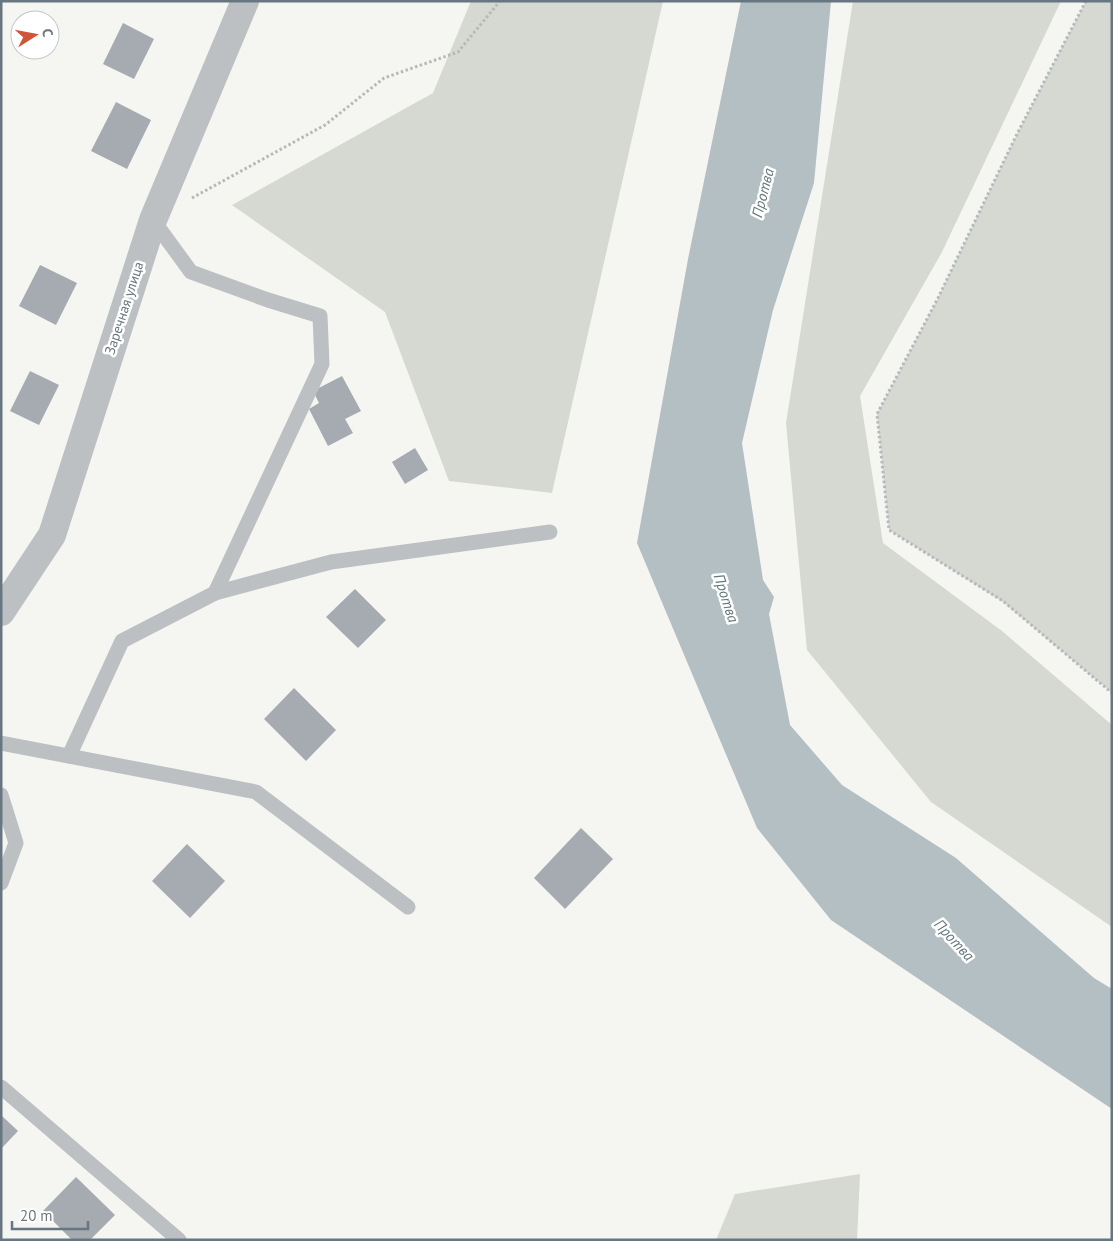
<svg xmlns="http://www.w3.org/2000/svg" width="1113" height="1241" viewBox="0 0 1113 1241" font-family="'PT Sans',sans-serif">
	<rect width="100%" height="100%" fill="#f5f5f2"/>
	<g fill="#d5d9d2">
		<polygon points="471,1 663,1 552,493 449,481 385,312 232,205 433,93"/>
		<polygon points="853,1 1061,1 942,252 860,396 883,543 1002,631 1112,725 1112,927 931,802 807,650 786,423"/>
		<polygon points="1086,1 1112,1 1112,693 1003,602 889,530 877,414 937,300 1017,134"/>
		<polygon points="860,1174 857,1240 716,1240 735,1194"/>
	</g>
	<polygon fill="#b3bfc2" points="741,1 831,1 814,183 773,310 742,443 763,580 774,597 769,614 790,725 842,785 956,858 1094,978 1112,989 1112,1109 831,920 757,828 637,543 688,259"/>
	<g fill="#a5abb0">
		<polygon points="123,23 154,39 134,79 103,64"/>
		<polygon points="116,102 151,120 127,169 91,151"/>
		<polygon points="40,265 77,283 56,325 19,306"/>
		<polygon points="30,371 59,385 39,425 10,411"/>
		<polygon points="342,376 361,411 345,419 353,433 328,446 309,409 319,403 313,391"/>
		<polygon points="415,448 428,470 405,484 392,462"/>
		<polygon points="355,589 386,620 358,648 326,617"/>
		<polygon points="294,688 336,730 306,761 264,719"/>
		<polygon points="581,828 613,859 565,909 534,878"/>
		<polygon points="187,844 225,881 190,918 152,881"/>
		<polygon points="1,1115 18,1131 1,1149"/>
		<polygon points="76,1177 115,1215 90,1240 72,1240 43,1211"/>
	</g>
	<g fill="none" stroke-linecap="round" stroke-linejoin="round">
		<g stroke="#b6b9bb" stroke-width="3" stroke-dasharray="2.5 2.5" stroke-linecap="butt">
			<polyline points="1086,1 1017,134 937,300 877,414 889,530 1003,601 1112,693"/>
			<polyline points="192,198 325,125 384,78 458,52 500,1"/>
		</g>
		<g stroke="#bcc0c3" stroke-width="15">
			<polyline points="215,593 331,562 550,532"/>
			<polyline points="1,743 256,792 408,907"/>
			<polyline points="69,756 122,641 215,593 322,364 320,316 268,300 191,272 153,220"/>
			<polyline points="1,795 16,843 1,883"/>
			<polyline points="1,1087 179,1240"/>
		</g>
		<polyline stroke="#bcc0c3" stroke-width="28" points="1,612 52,535 153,220 245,1"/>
	</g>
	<g text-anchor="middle" stroke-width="5" stroke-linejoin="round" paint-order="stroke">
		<g font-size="14" fill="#677680" stroke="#fff">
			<text transform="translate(124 308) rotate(-72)" y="5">Заречная улица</text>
		</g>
		<g font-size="15" font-style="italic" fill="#63777c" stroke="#fff">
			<text transform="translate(763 193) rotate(-76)" y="5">Протва</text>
			<text transform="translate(726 598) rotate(72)" y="5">Протва</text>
			<text transform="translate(954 940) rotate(47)" y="5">Протва</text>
		</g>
	</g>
	<rect width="1113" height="1241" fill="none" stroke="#677680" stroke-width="5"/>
	<g transform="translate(35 35) rotate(79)"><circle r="24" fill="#ffffff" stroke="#c2c8cc"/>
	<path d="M0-4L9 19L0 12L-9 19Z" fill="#d05437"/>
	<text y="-8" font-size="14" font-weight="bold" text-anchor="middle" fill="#677680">С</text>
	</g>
	<path d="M12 1221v8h76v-8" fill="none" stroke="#677680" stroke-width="2.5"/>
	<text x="20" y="1221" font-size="15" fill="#677680" stroke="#ffffff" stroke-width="4" paint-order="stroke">20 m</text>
</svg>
